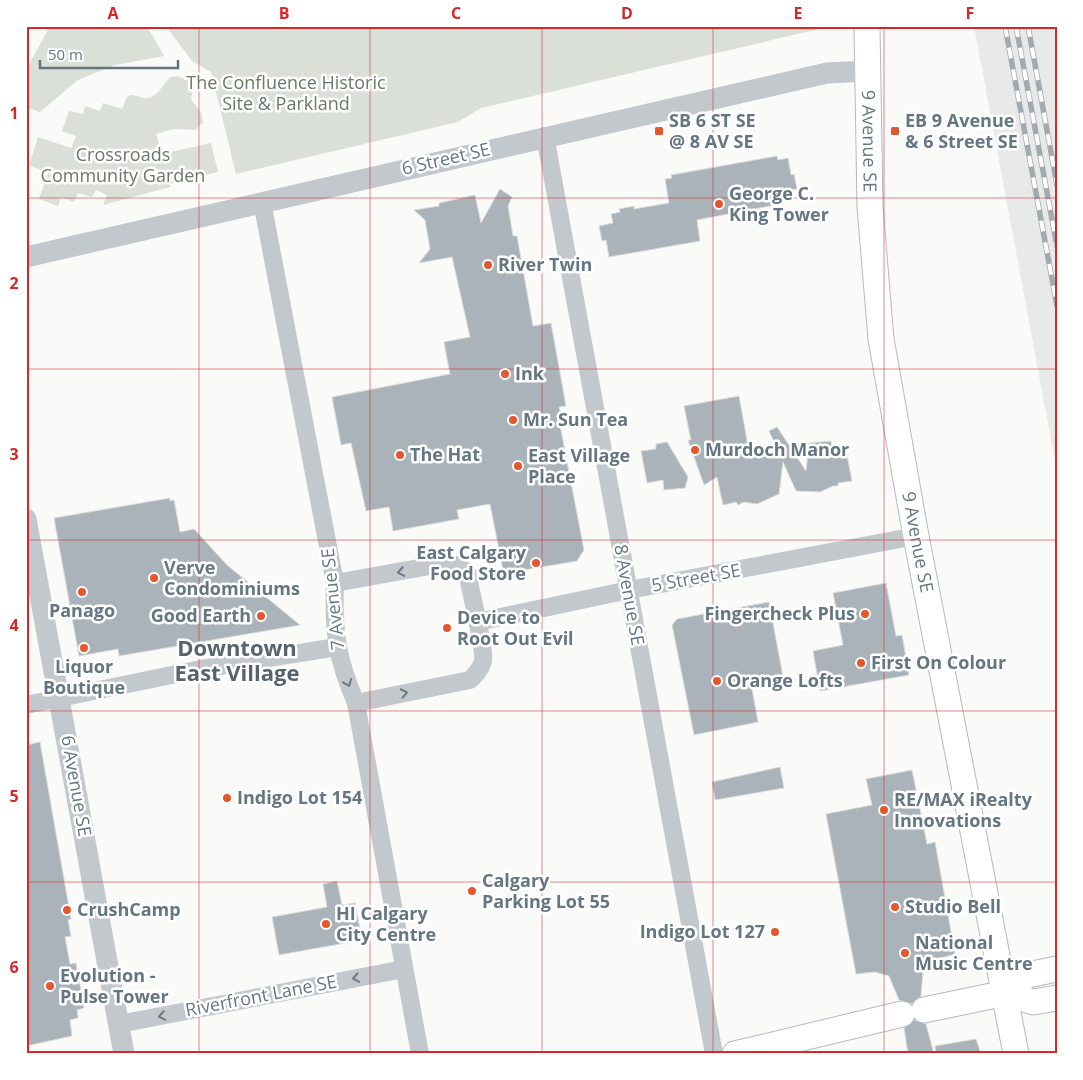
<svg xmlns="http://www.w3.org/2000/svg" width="1083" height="1080" viewBox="0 0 1083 1080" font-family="'Open Sans',sans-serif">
	<rect width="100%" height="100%" fill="#fafaf8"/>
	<polygon fill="#e8e9e9" points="974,26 1057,26 1057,472"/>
	<g fill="#dadfd7">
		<polygon points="50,26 147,26 164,56 115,65 78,80 40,112 26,107 26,70"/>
		<polygon points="166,26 832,26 481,108 458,122 236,174 211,72 192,61"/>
		<path d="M 178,76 L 188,81 L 192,94 L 191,100 L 201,112 L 203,123 L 195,130 L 174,129 L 156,134 L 162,154 L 211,143 L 218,172 L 170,184 L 170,187 L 103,205 L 107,195 L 96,190 L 92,197 L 78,193 L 74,202 L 61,197 L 58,206 L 39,199 L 48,173 L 29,165 L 38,137 L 71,148 L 76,136 L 62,131 L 69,111 L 83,114 L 85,106 L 100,111 L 103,103 L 122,109 L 127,97 L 131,95 C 137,95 143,99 147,98 C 158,98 163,83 171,77 Z"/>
	</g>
	<g fill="#aab3b9" stroke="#dcdcda">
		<polygon points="777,156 778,160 788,158 791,175 794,174 797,189 782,191 783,200 774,203 775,205 697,220 700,241 609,257 606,240 602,241 599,226 613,223 611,214 620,212 619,209 634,206 634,209 669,203 665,179 672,178 671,175"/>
		<polygon points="500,189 512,197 508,206 513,236 517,236 533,326 551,323 566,406 559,407 563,424 560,425 584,550 577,561 524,570 525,576 505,580 490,504 457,510 459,519 393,531 389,507 366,511 351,443 341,445 332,397 450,374 444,342 470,337 452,257 419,263 430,249 425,220 414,210 439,206 439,203 475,195 481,223"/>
		<polygon points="739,396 750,457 772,447 777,448 769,431 777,427 806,471 809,443 831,441 833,451 846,450 852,481 838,483 838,486 833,486 820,492 796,491 783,462 779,494 757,504 744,502 738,505 736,502 723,505 717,477 704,485 688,440 691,440 684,406"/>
		<polygon points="667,442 688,477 685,488 664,490 663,480 647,483 641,451 656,449 656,444"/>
		<polygon points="170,498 170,501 174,500 180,532 194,529 227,565 300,625 119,656 118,649 79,656 54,518"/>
		<polygon points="886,583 896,636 902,635 909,675 820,691 813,651 843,645 833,593"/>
		<polygon points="769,602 784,682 752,689 758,722 694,735 672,625 677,619"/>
		<polygon points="40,742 71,919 68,920 71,936 65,937 70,964 76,963 84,1008 77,1010 78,1018 70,1020 72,1036 26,1046 26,745"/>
		<polygon points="780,767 784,788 715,800 712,782"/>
		<polygon points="912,770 927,844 935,842 955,954 937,959 928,964 923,970 921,996 912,1004 899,1000 889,976 875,972 856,974 826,814 872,805 866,779"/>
		<polygon points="337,881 342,905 355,903 362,940 279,955 272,917 327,907 323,884"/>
		<polygon points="914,1020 926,1024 934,1054 908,1054 904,1028"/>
		<polygon points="976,1039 981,1054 936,1054 935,1046"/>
	</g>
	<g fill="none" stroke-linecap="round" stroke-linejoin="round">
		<defs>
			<g id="secondary">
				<path id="s1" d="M 867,26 L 870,207 L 881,339 L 916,536 L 1016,1054"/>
				<polyline points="1006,993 1033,1002 1057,998"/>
				<polyline points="924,1010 1006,993 1027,975 1057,969"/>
				<polyline points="735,1054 902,1014"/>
			</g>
		</defs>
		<use href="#secondary" stroke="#b3babf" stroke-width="27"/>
		<g stroke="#c3c8cc" stroke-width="18">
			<polyline points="545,136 714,1054"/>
			<path d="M 262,202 L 335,583 C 333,632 337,659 356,703 L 420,1054"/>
			<path d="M 335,583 L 441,564 L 456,565 L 467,572 C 470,589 485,648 483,661 C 481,669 476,674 470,680 L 356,703"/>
			<polyline points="477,622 629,590 916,536"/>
			<polyline points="26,705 201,669 337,647"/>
			<polyline points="119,1024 404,969"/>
		</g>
		<g stroke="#c3c8cc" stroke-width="21">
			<polyline points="26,257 827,73 867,71"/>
			<polyline points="26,519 124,1054"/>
		</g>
		<use href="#secondary" stroke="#fff" stroke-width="25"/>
		<defs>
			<g id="rail">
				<polyline points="1005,26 1057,306"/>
				<polyline points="1016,26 1057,246"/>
				<polyline points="1028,26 1057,185"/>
			</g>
		</defs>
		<use href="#rail" stroke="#a2aab0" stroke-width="5.5"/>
		<use href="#rail" stroke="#fff" stroke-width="4" stroke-dasharray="11" stroke-linecap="butt"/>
	</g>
	<defs><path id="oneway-chevron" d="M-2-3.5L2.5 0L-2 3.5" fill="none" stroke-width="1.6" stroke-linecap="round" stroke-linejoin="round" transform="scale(1.25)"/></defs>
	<g stroke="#6a7a87">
		<use href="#oneway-chevron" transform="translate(401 572) rotate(170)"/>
		<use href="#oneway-chevron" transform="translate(348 683) rotate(68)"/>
		<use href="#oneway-chevron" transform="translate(404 693) rotate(-12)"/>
		<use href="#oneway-chevron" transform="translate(356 978) rotate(169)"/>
		<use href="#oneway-chevron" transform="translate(162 1016) rotate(169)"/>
	</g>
	<path fill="none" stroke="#d62828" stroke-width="1" stroke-opacity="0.55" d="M 199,26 L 199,1054M 370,26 L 370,1054M 542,26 L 542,1054M 713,26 L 713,1054M 884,26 L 884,1054M 26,198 L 1057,198M 26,369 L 1057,369M 26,540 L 1057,540M 26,711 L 1057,711M 26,882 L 1057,882"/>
	<g fill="#e4572e" stroke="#fff" stroke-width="2">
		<rect x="654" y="126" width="10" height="10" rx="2.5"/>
		<rect x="890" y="126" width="10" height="10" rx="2.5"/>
		<circle cx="719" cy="204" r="5"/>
		<circle cx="488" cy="265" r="5"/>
		<circle cx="505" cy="374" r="5"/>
		<circle cx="513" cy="420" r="5"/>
		<circle cx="695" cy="450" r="5"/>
		<circle cx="400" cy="455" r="5"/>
		<circle cx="518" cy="466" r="5"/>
		<circle cx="536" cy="563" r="5"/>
		<circle cx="154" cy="578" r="5"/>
		<circle cx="82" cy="592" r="5"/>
		<circle cx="865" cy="614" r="5"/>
		<circle cx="261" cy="616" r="5"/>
		<circle cx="447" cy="628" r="5"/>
		<circle cx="84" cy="648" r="5"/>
		<circle cx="861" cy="663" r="5"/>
		<circle cx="717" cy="681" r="5"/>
		<circle cx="227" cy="798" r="5"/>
		<circle cx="884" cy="810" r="5"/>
		<circle cx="472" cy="891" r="5"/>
		<circle cx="895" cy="907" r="5"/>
		<circle cx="67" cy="910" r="5"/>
		<circle cx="326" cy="924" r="5"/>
		<circle cx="775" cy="932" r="5"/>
		<circle cx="905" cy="953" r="5"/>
		<circle cx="50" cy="986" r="5"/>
	</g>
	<g text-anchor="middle" stroke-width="5" stroke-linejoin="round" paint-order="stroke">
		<g font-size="18" fill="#687a64" stroke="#fff">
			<text x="286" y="89">The Confluence Historic<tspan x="286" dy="21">Site &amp; Parkland</tspan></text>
			<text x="123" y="161">Crossroads<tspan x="123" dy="21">Community Garden</tspan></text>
		</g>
		<g font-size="18" font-weight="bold" fill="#657683" stroke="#fff" text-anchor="start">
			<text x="669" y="127">SB 6 ST SE<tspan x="669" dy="21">@ 8 AV SE</tspan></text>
			<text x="905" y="127">EB 9 Avenue<tspan x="905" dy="21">&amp; 6 Street SE</tspan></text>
			<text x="729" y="200">George C.<tspan x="729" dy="21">King Tower</tspan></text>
			<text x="498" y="271">River Twin</text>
			<text x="515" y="380">Ink</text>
			<text x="523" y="426">Mr. Sun Tea</text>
			<text x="705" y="456">Murdoch Manor</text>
			<text x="410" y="461">The Hat</text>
			<text x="528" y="462">East Village<tspan x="528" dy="21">Place</tspan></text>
			<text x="526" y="559" text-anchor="end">East Calgary<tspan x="526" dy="21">Food Store</tspan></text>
			<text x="164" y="574">Verve<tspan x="164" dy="21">Condominiums</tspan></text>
			<text x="82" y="617" text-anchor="middle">Panago</text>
			<text x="855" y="620" text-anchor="end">Fingercheck Plus</text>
			<text x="251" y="622" text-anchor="end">Good Earth</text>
			<text x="457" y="624">Device to<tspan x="457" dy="21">Root Out Evil</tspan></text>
			<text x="871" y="669">First On Colour</text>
			<text x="84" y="673" text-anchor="middle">Liquor<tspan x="84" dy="21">Boutique</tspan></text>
			<text x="727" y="687">Orange Lofts</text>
			<text x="237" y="804">Indigo Lot 154</text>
			<text x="894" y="806">RE/MAX iRealty<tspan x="894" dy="21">Innovations</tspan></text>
			<text x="482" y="887">Calgary<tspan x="482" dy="21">Parking Lot 55</tspan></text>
			<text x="905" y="913">Studio Bell</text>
			<text x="77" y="916">CrushCamp</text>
			<text x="336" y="920">HI Calgary<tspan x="336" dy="21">City Centre</tspan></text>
			<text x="765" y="938" text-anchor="end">Indigo Lot 127</text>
			<text x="915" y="949">National<tspan x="915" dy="21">Music Centre</tspan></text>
			<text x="60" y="982">Evolution -<tspan x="60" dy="21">Pulse Tower</tspan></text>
		</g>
		<g font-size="18" fill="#657683" stroke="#fff">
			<text dy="6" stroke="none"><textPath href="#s1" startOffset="115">9 Avenue SE</textPath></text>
			<text transform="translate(446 159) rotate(-13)" y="6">6 Street SE</text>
			<text dy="6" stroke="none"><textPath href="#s1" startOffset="520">9 Avenue SE</textPath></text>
			<text transform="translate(696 578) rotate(-10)" y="6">5 Street SE</text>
			<text transform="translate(629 595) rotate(80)" y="6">8 Avenue SE</text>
			<text transform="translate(333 599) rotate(-96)" y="6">7 Avenue SE</text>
			<text transform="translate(76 786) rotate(80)" y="6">6 Avenue SE</text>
			<text transform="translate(261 996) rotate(-11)" y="6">Riverfront Lane SE</text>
		</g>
		<g font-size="22" font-weight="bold" fill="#57646e" stroke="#fff">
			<text x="237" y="656">Downtown<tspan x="237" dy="25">East Village</tspan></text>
		</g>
	</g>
	<rect width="1083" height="1080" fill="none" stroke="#ffffff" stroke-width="55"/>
	<path d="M40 60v8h138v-8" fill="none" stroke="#657683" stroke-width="2.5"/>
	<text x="48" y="60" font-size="15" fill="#657683" stroke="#ffffff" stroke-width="4" paint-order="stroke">50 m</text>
	<rect x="28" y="28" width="1028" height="1024" fill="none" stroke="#d62828" stroke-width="2"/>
	<g font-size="16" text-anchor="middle" font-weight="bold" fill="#d62828">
		<text x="113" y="19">A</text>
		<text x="284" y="19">B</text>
		<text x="456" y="19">C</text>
		<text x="627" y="19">D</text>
		<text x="798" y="19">E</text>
		<text x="970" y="19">F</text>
		<text x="14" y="119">1</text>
		<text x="14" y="289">2</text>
		<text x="14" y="460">3</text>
		<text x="14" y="631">4</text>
		<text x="14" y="802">5</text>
		<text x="14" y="973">6</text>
	</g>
</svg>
